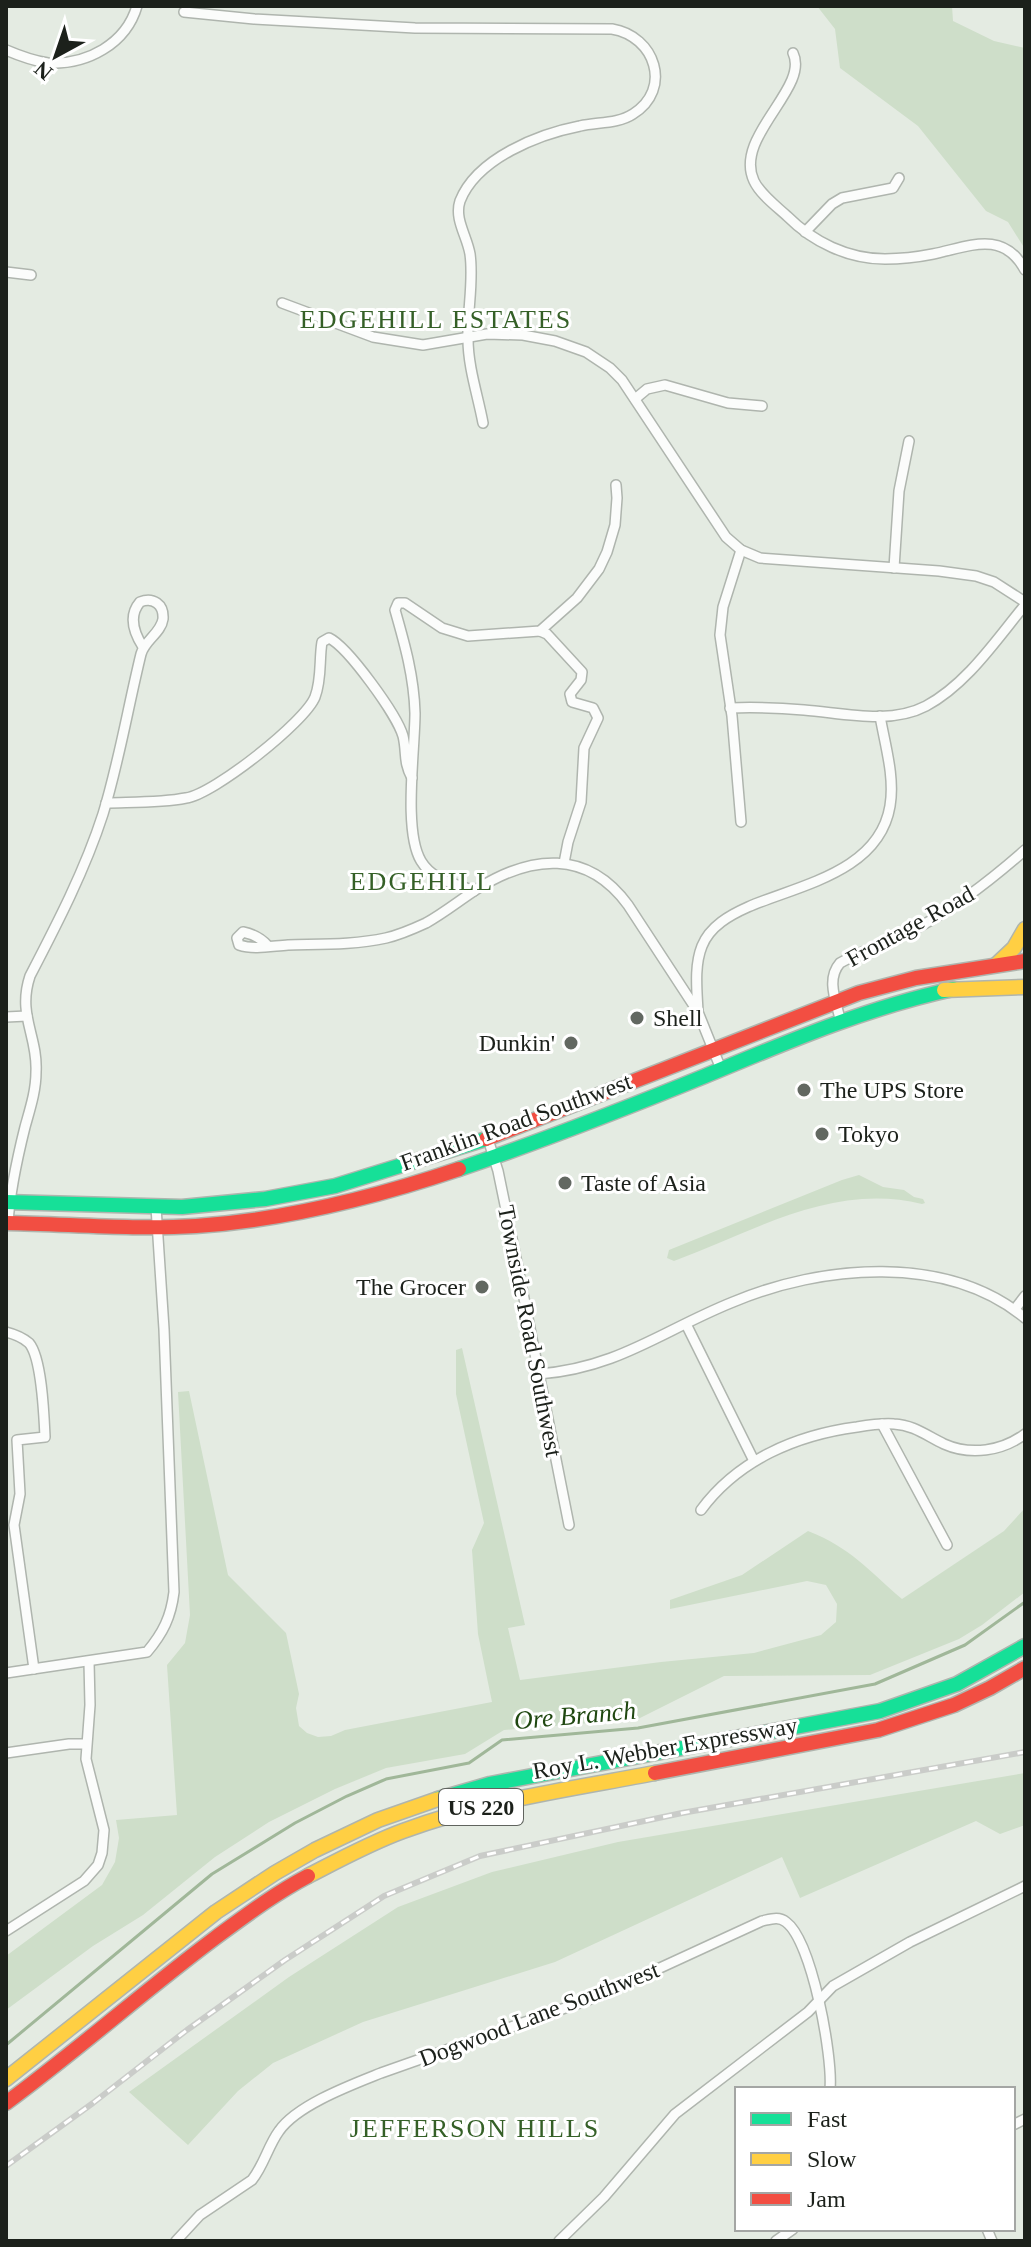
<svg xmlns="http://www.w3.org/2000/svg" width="1031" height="2247" viewBox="0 0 1031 2247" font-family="'Times New Roman',serif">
	<rect width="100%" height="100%" fill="#e4ebe2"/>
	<g fill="#cedec9">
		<polygon points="817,6 952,6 953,21 994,41 1025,48 1025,249 1008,222 986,211 918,126 840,68 835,29"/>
		<path d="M 859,1175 L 883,1187 L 904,1190 L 914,1197 L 923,1199 L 925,1203 L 922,1204 C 834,1182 754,1231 674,1261 L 667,1258 L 669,1250 L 842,1180 Z"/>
		<path d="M 462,1348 L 525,1625 L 508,1628 L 520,1680 L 661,1662 L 754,1653 L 821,1635 L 836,1622 L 837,1604 L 826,1585 L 807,1581 L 670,1609 L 670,1600 L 742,1575 L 808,1531 C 851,1548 868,1570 902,1599 L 1004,1531 L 1025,1508 L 1025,1592 L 982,1625 L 959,1639 L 870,1675 L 724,1676 L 638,1719 L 504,1730 L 465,1754 L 386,1768 L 335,1789 L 269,1822 L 215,1857 L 143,1915 L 93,1946 L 6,2010 L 6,1956 L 102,1885 L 115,1862 L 119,1838 L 116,1820 L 177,1815 L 167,1665 L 185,1643 L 190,1615 L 178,1392 L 189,1391 L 228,1575 L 286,1633 L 299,1694 L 296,1708 L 299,1726 L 307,1733 L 318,1737 L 331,1736 L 345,1730 L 492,1702 L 478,1634 L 472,1550 L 484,1523 L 456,1394 L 456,1350 Z"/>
		<polygon points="1025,1773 1025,1825 1000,1834 976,1821 800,1898 782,1857 555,1962 363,2022 273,2063 238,2091 188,2145 129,2092 289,1977 398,1907 492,1872 618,1842"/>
	</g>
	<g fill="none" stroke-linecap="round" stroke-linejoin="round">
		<polyline stroke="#a0b799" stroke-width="3" points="6,2045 212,1874 295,1823 347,1796 386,1779 469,1763 502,1740 638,1728 875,1684 965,1645 1025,1602"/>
		<defs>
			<g id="street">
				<path d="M 184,12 L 254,19 L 415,28 L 612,29 C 655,36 673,89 633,114 C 618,124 597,122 580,126 C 539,134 477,158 460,201 C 454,219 467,236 470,254 C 474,282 467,311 468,339 C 468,367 478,396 483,423"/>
				<path d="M 6,50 C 20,56 34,61 48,63 C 87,65 126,44 137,6"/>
				<path d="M 793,53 C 810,88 733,137 754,181 C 760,194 776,206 787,216 C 813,242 848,259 885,259 C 901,259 918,257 933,254 C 968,247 1003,229 1025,270"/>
				<polyline points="805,232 832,204 842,198 893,188 899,178"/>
				<polyline points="6,272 31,275"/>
				<polyline points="282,303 373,337 423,345 487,334 523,335 555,341 586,352 610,368 622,380 726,537 741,550 760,558 939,571 976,576 994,582 1025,602"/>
				<polyline points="635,399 647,389 665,385 728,403 762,406"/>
				<polyline points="741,550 723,607 720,635 732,716 741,822"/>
				<polyline points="894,568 899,491 909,441"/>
				<polyline points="540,631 547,634 582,672 581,680 570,694 572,702 593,708 598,718 584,748 581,802 568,842 564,863"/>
				<path d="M 730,708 C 755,707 780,708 804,710 C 843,713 890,725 926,706 C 967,684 996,640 1025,605"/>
				<path d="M 106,803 C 132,802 161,803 186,798 C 214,794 305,722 315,697 C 322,679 319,659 322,642 L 329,638 C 348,647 397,715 403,736 C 407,752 403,762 412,778"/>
				<path d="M 474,891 C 455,883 433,881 421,861 C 403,831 415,750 415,713 C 414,677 405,645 395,610 L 398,603 L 405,603 L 442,628 L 468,636 L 540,631 L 577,598 L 599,569 L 607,552 L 615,525 L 617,498 L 616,485"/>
				<path d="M 268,946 C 261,938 253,934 243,932 L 237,938 L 239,945 C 254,950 272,946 288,945 C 320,944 354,945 386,938 C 399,935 413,929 426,923 C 444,913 460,900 477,889 C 531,855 587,849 628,905 L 698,1012 L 721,1069"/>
				<path d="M 698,1012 C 697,990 694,966 702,946 C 710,926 730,915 748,907 C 799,885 879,872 890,806 C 895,777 885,745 880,716"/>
				<polyline points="6,1017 27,1016"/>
				<path d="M 840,1019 C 836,1001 826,979 840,963 C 865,949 894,940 919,927 C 958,906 992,879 1025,850"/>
				<polyline points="488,1139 498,1171 517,1263 569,1525"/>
				<path d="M 8,1223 C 10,1190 17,1159 25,1127 C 30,1109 36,1091 36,1072 C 38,1036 17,1015 30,976 C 57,924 85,870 103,814 C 119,762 128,707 141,654 C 145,640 161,633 163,619 C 164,604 153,597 140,602 C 128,616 134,633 143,647"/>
				<polyline points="1015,1309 1025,1296"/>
				<polyline points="686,1324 754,1461"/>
				<path d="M 6,1332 C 14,1334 22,1337 29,1343 C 42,1358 44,1416 45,1437 L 17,1440 L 20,1494 L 14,1525 L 34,1669"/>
				<path d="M 539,1374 C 618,1368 663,1330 733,1302 C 821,1265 946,1253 1025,1318"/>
				<polyline points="882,1424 947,1545"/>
				<path d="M 701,1510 C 738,1460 796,1435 857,1427 C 869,1425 882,1423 894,1424 C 914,1425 927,1436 944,1444 C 971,1456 1002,1451 1025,1434"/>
				<path d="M 6,1673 L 147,1652 C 163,1633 171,1617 174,1592 L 164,1329 L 156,1207"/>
				<polyline points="6,1753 69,1744 86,1744"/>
				<polyline points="6,1931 84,1881 98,1865 102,1853 104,1830 86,1759 90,1705 89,1662"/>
				<polyline points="1013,2125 1025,2119"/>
				<polyline points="987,2229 992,2241"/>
				<path d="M 176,2241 L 200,2215 L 252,2180 C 264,2165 268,2146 279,2131 C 297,2105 351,2085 381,2073 L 599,1996 L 762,1921 C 771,1919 779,1916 786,1922 C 812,1941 833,2057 830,2089"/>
				<polyline points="559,2241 604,2197 675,2114 808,2012 833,1986 910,1942 1025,1886"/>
				<polyline points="776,2241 793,2229"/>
			</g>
			<g id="fast">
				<path d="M 459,1169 C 542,1141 624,1109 705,1076 C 787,1042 866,1008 953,989"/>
				<polyline points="6,1202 182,1207 265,1199 335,1186 486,1139"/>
				<polyline points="438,1799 490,1784 880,1711 957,1684 1025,1646"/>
			</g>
			<g id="slow">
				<polyline points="997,964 1014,948 1025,929"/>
				<polyline points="944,990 1025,987"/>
				<path d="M 308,1876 C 339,1860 370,1843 403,1831 C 483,1801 571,1789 655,1773"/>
				<polyline points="6,2079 216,1912 275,1873 315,1850 378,1820 438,1799"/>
			</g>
			<g id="jam">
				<polyline points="486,1139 859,993 916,978 1025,961"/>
				<path d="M 6,1223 C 69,1224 133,1230 196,1226 C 286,1220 373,1198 459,1169"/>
				<polyline points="655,1773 878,1730 954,1705 990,1688 1025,1668"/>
				<path d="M 6,2103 C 78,2050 144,1991 215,1938 C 245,1916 274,1894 308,1876"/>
			</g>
		</defs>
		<use href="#street" stroke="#afb5ae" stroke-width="12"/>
		<use href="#fast" stroke="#afb5ae" stroke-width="17"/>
		<use href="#slow" stroke="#afb5ae" stroke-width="17"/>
		<use href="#jam" stroke="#afb5ae" stroke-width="17"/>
		<use href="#street" stroke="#fbfcfb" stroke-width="9"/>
		<use href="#fast" stroke="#16e098" stroke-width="14"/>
		<use href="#slow" stroke="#ffcf43" stroke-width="14"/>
		<use href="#jam" stroke="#f24e42" stroke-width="14"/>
		<defs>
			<polyline id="rail" points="6,2166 93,2103 187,2030 285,1960 384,1896 480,1856 682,1813 1025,1752"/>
		</defs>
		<use href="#rail" stroke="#caccc9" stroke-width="6"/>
		<use href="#rail" stroke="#fff" stroke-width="3" stroke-dasharray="9" stroke-linecap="butt"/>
	</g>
	<g fill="#626861" stroke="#fff" stroke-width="3">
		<circle cx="637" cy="1018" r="8"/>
		<circle cx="571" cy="1043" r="8"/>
		<circle cx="804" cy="1090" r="8"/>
		<circle cx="822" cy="1134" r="8"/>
		<circle cx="565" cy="1183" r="8"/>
		<circle cx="482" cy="1287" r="8"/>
	</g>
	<g text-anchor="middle" stroke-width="6" stroke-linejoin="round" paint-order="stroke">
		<rect fill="#fff" stroke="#60645f" stroke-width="2" x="439" y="1789" width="84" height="36" rx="6"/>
		<g font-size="22" font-weight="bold" fill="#1c211b">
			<text x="481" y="1815">US 220</text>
		</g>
		<g font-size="24" fill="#1c211b" stroke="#fff">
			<text transform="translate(910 926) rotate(-29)" y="8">Frontage Road</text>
			<text transform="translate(516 1122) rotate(-20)" y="8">Franklin Road Southwest</text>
			<text transform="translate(530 1331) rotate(79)" y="8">Townside Road Southwest</text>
			<text transform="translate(665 1748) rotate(-10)" y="8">Roy L. Webber Expressway</text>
			<text transform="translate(539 2014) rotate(-21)" y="8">Dogwood Lane Southwest</text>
		</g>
		<g font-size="24" fill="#1c211b" stroke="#fff" text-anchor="start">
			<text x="653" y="1026">Shell</text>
			<text x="555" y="1051" text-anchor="end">Dunkin'</text>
			<text x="820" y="1098">The UPS Store</text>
			<text x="838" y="1142">Tokyo</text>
			<text x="581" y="1191">Taste of Asia</text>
			<text x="466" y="1295" text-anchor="end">The Grocer</text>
		</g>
		<g font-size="26" letter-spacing="2" fill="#356027" stroke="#fff">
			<text x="436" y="328">EDGEHILL ESTATES</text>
			<text x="422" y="890">EDGEHILL</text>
			<text x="475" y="2137">JEFFERSON HILLS</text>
		</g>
		<g font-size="26" font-style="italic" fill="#204811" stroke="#fff">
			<text transform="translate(575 1715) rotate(-5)" y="9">Ore Branch</text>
		</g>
	</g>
	<rect width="1031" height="2247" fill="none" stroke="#1c211b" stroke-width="16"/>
	<rect x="735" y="2087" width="280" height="144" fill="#ffffff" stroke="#a4a6a4" stroke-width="2"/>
	<rect x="751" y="2113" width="40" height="12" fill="#16e098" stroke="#a4a6a4" stroke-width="2"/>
	<text x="807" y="2127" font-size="24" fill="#1c211b">Fast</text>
	<rect x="751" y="2153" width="40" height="12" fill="#ffcf43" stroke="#a4a6a4" stroke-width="2"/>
	<text x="807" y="2167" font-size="24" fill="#1c211b">Slow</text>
	<rect x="751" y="2193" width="40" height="12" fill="#f24e42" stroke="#a4a6a4" stroke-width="2"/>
	<text x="807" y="2207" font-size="24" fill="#1c211b">Jam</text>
	<g transform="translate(56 56) rotate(220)" stroke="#ffffff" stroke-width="6" paint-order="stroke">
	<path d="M0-6L14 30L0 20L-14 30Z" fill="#1c211b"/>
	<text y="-12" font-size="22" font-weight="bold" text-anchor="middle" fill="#1c211b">N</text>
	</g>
</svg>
